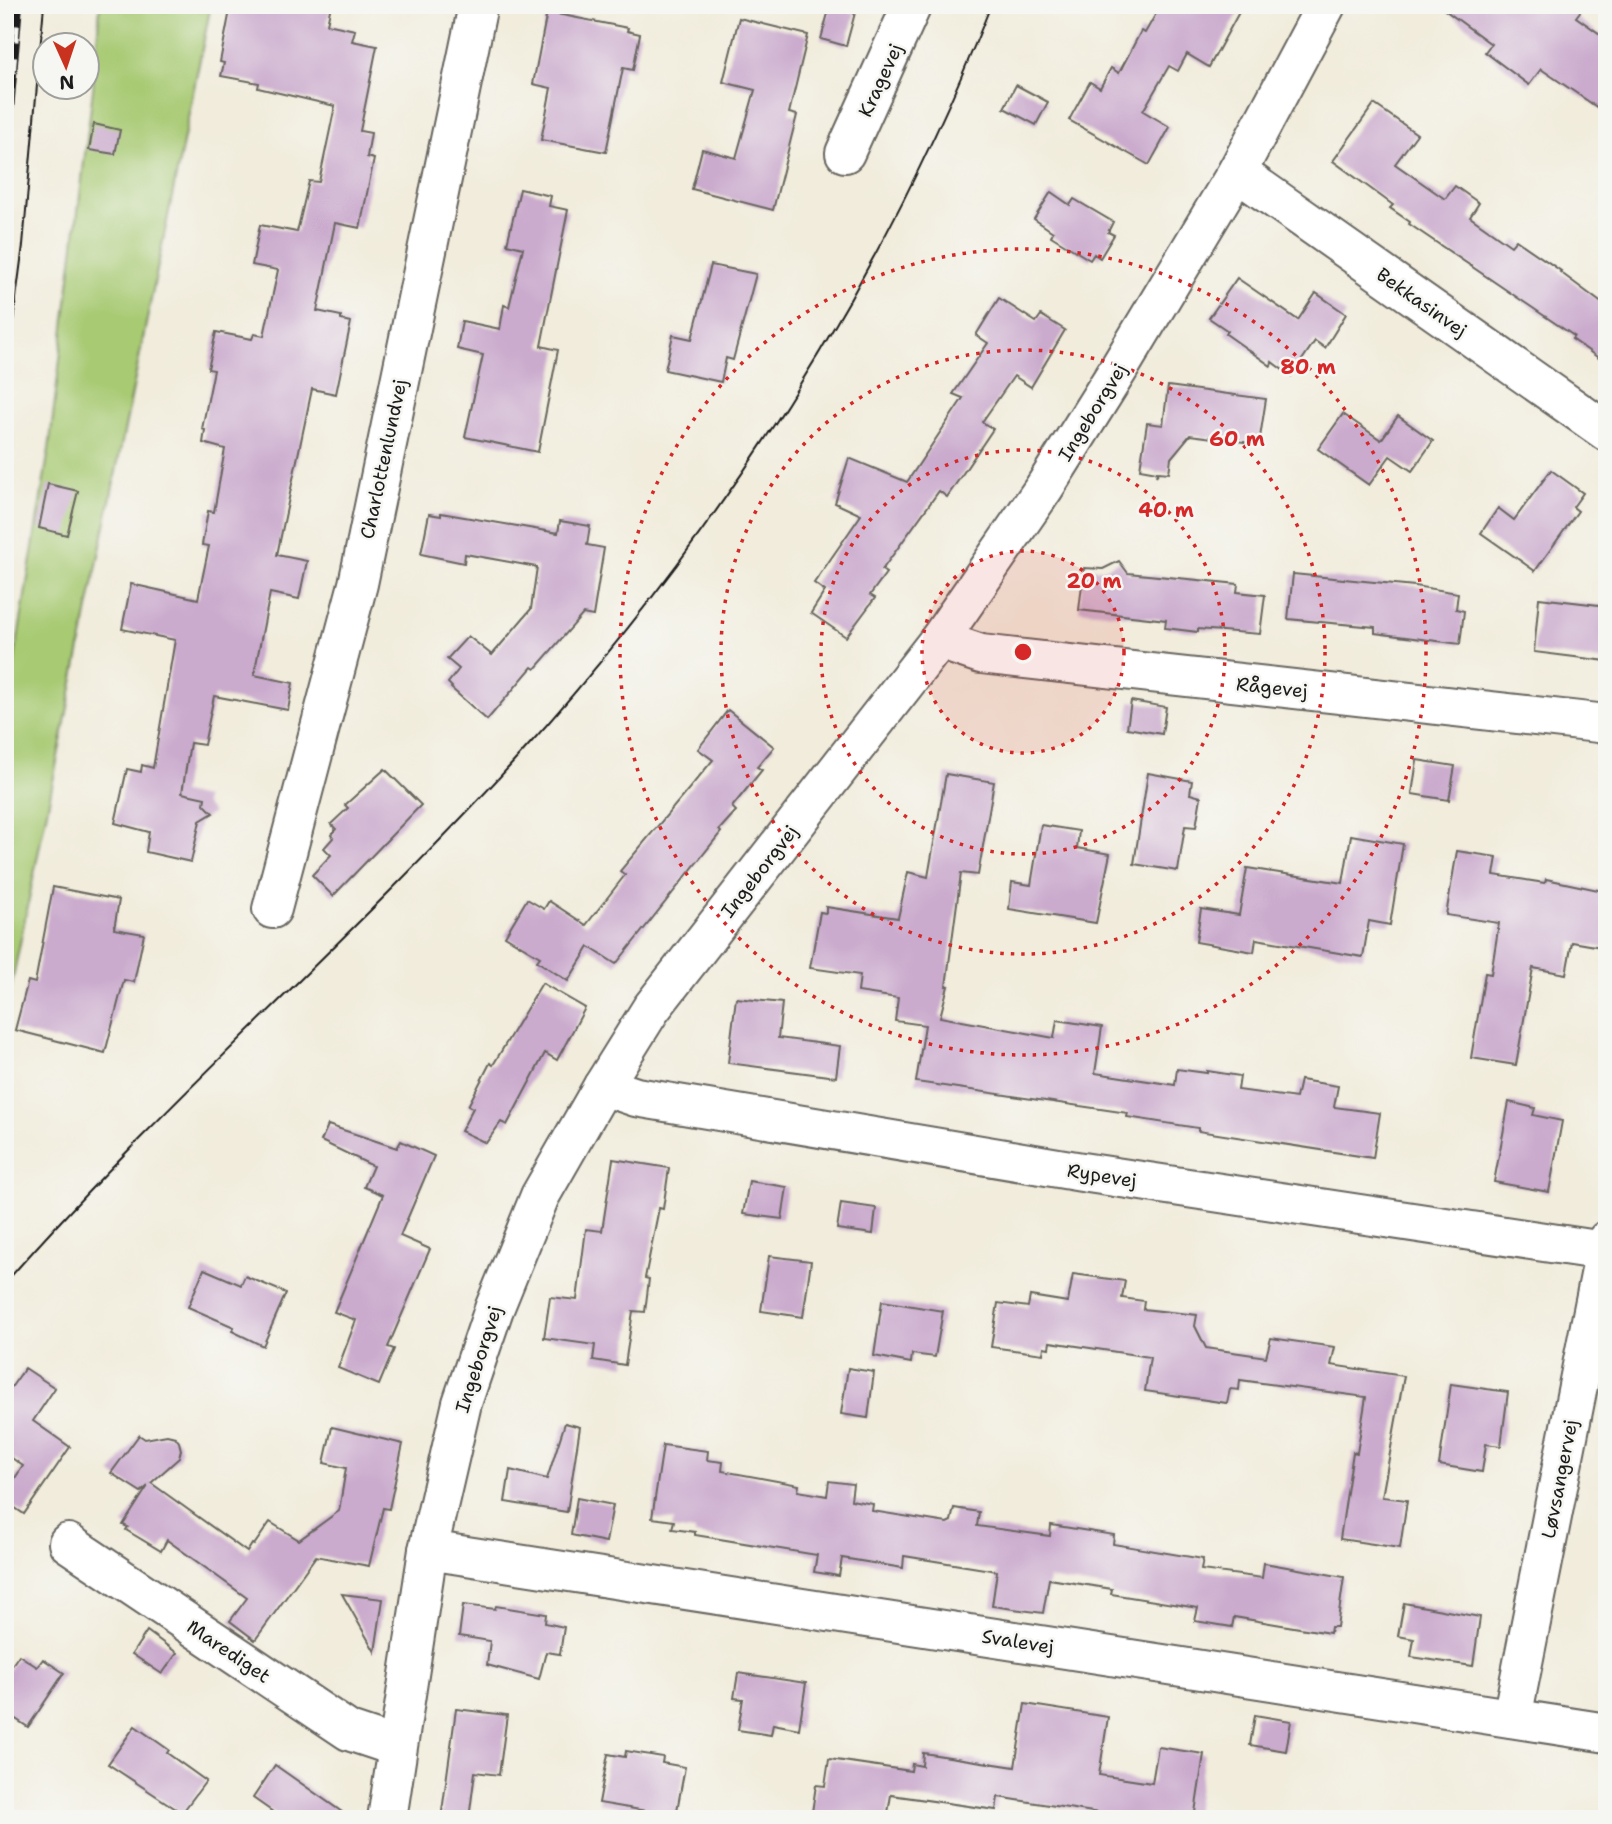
<svg xmlns="http://www.w3.org/2000/svg" width="1612" height="1824" viewBox="0 0 1612 1824" font-family="'Shantell Sans',sans-serif">
	<rect width="100%" height="100%" fill="#f6f6f2"/>
	<filter id="ink" filterUnits="userSpaceOnUse"><feTurbulence type="fractalNoise" baseFrequency=".0143" numOctaves="2"/><feDisplacementMap in="SourceGraphic" scale="14" xChannelSelector="R" yChannelSelector="G"/><feConvolveMatrix kernelMatrix="1 2 1 2 8 2 1 2 1" color-interpolation-filters="sRGB"/></filter>
	<filter id="wash" filterUnits="userSpaceOnUse"><feTurbulence type="fractalNoise" baseFrequency=".00686" numOctaves="4" result="noise"/><feDisplacementMap in="SourceGraphic" scale="28" xChannelSelector="R" yChannelSelector="G"/><feGaussianBlur stdDeviation="1.57" result="paint"/><feColorMatrix in="noise" values="0 0 0 0 0 0 0 0 0 0 0 0 0 0 0 0 0 1.4 0 .05"/><feComposite in="paint" operator="in"/></filter>
	<g filter="url(#wash)">
		<rect width="100%" height="100%" fill="#f1ecdb"/>
		<polygon fill="#a8ca73" stroke="#627348" stroke-width="2" points="100,5 211,5 5,1017 5,718 49,449 93,89"/>
		<g id="blocks">
			<g fill="#caaacd">
				<polygon points="231,5 331,5 327,24 355,30 352,41 377,46 360,131 371,133 367,157 374,159 360,228 335,223 317,311 341,316 341,320 351,322 336,394 312,389 277,555 307,561 299,599 270,593 254,675 293,683 288,710 214,696 204,745 190,743 182,793 205,798 204,804 213,813 200,821 191,862 146,852 149,832 115,823 127,769 141,772 142,765 153,768 175,640 122,629 131,584 198,599 209,546 202,545 208,511 214,512 225,449 203,443 205,430 202,429 214,370 208,369 216,332 252,339 254,334 264,336 278,270 252,265 260,225 297,232 309,181 319,182 335,106 258,88 259,83 221,76 224,63 220,62"/>
				<polygon points="1161,5 1243,5 1209,67 1187,54 1178,71 1169,66 1143,111 1170,127 1149,165 1069,120 1090,82 1100,88 1111,68 1119,73 1141,31 1145,33"/>
				<polygon points="1438,5 1585,5 1576,17 1607,39 1607,114 1541,69 1529,85 1485,52 1491,44"/>
				<polygon points="830,6 855,13 846,46 821,39"/>
				<polygon points="547,12 628,28 627,31 640,34 633,70 623,68 606,152 541,140 551,88 533,84"/>
				<polygon points="739,18 808,35 789,113 797,115 773,210 692,189 702,149 736,158 741,140 755,90 723,82"/>
				<polygon points="1016,85 1048,102 1036,125 1004,108"/>
				<polygon points="1374,104 1417,134 1395,164 1445,199 1455,186 1479,203 1470,217 1511,246 1516,240 1561,271 1560,272 1607,307 1607,364 1572,339 1574,336 1409,224 1410,222 1390,208 1393,205 1333,161"/>
				<polygon points="94,124 120,130 115,154 89,150"/>
				<polygon points="520,189 551,196 549,206 568,210 541,346 558,350 538,452 465,437 483,355 457,349 462,321 500,329 504,305 509,307 523,248 507,244"/>
				<polygon points="1051,192 1070,205 1074,199 1113,222 1108,232 1114,235 1100,258 1094,254 1090,260 1051,236 1053,232 1034,219"/>
				<polygon points="711,265 756,274 733,360 726,358 721,382 665,370 673,335 692,339"/>
				<polygon points="1237,278 1298,320 1316,293 1346,314 1325,348 1315,341 1291,376 1272,362 1271,366 1226,334 1228,331 1209,318"/>
				<polygon points="999,298 1036,322 1041,315 1065,330 1031,387 1014,376 982,422 993,429 947,497 939,491 882,570 886,573 870,595 875,598 846,637 811,613 825,591 814,583 861,515 835,503 849,458 907,482 963,398 953,394 988,343 976,335"/>
				<polygon points="1168,386 1266,399 1259,444 1190,435 1171,458 1169,473 1159,472 1156,476 1157,472 1140,469 1147,423 1163,425"/>
				<polygon points="1343,414 1381,440 1398,416 1433,441 1412,471 1390,456 1369,485 1318,449"/>
				<polygon points="1551,470 1583,493 1573,507 1578,511 1535,571 1481,533 1498,508 1514,520"/>
				<polygon points="48,484 78,491 67,535 39,528"/>
				<polygon points="441,513 558,533 560,521 590,526 587,545 604,548 593,616 583,614 535,669 532,667 487,720 451,688 452,687 448,683 459,669 447,659 468,636 492,655 531,609 537,567 465,554 464,563 421,554 429,514 441,516"/>
				<polygon points="1119,561 1128,573 1238,584 1237,592 1265,595 1260,634 1198,629 1198,632 1165,628 1166,620 1079,610 1084,568 1103,569"/>
				<polygon points="1293,574 1415,586 1458,593 1456,609 1464,611 1460,644 1375,633 1375,627 1288,619"/>
				<polygon points="1539,598 1607,606 1607,661 1534,652"/>
				<polygon points="1131,701 1166,707 1162,734 1127,728"/>
				<polygon points="728,710 774,747 757,767 762,770 732,807 736,811 719,830 721,832 616,964 589,947 568,981 537,961 540,957 505,936 527,899 544,909 549,901 586,925 625,875 620,871 713,760 698,749"/>
				<polygon points="1417,760 1455,766 1449,800 1412,794"/>
				<polygon points="385,769 421,805 333,896 312,875 331,855 324,848 333,838 331,835 336,829 331,824 348,808 345,805"/>
				<polygon points="1148,773 1192,781 1190,794 1201,797 1196,827 1185,826 1178,871 1134,864"/>
				<polygon points="946,774 994,782 978,875 961,873 946,986 948,986 940,1017 1054,1038 1057,1020 1102,1027 1095,1073 1175,1085 1177,1069 1207,1073 1207,1071 1240,1076 1238,1090 1296,1098 1300,1080 1338,1086 1334,1107 1380,1113 1373,1158 1198,1131 1198,1128 1127,1117 1128,1113 916,1082 925,1025 895,1021 898,998 858,992 860,975 810,968 820,912 826,913 826,907 898,918 908,872 928,877"/>
				<polygon points="1041,825 1079,831 1077,848 1110,854 1096,923 1009,909 1012,882 1031,885"/>
				<polygon points="1351,835 1403,844 1390,925 1369,921 1363,957 1256,939 1254,952 1196,942 1201,909 1239,915 1247,868 1343,883"/>
				<polygon points="1457,851 1497,857 1494,875 1545,883 1546,879 1603,891 1600,906 1607,907 1607,948 1572,942 1566,974 1533,968 1516,1065 1471,1058 1485,973 1491,974 1499,923 1446,915"/>
				<polygon points="53,887 119,900 114,929 144,934 134,982 124,980 105,1053 15,1030 28,981 35,983"/>
				<polygon points="542,983 585,1008 557,1060 545,1053 507,1125 501,1122 486,1143 461,1131 473,1108 468,1106 488,1067 490,1063 493,1065"/>
				<polygon points="736,998 782,1003 778,1038 840,1046 836,1077 728,1063"/>
				<polygon points="1509,1102 1535,1108 1533,1115 1562,1121 1549,1192 1494,1182"/>
				<polygon points="328,1125 397,1148 401,1141 434,1156 400,1236 430,1249 388,1347 394,1349 379,1385 338,1368 356,1320 334,1312 383,1195 364,1187 373,1166 321,1141"/>
				<polygon points="613,1159 669,1168 663,1209 659,1208 645,1278 649,1279 645,1312 633,1311 625,1365 593,1360 595,1345 544,1338 550,1297 577,1300 586,1229 602,1231"/>
				<polygon points="749,1181 787,1187 782,1219 743,1214"/>
				<polygon points="841,1203 876,1208 873,1234 837,1229"/>
				<polygon points="769,1256 811,1261 803,1317 761,1311"/>
				<polygon points="204,1269 241,1285 245,1276 286,1293 263,1346 232,1331 234,1327 188,1307"/>
				<polygon points="1073,1274 1125,1281 1122,1298 1144,1301 1143,1309 1197,1315 1195,1326 1206,1348 1266,1357 1271,1338 1335,1347 1331,1365 1404,1376 1382,1497 1407,1500 1400,1548 1340,1539 1353,1452 1357,1453 1366,1397 1240,1380 1239,1390 1230,1389 1227,1403 1145,1391 1150,1357 1050,1342 1049,1348 1044,1347 1043,1354 991,1347 998,1303 1028,1307 1030,1296 1068,1302"/>
				<polygon points="882,1301 943,1311 935,1357 912,1354 911,1363 874,1356"/>
				<polygon points="25,1368 55,1388 33,1421 70,1447 24,1514 5,1501 5,1493 23,1466 9,1456 5,1461 5,1396"/>
				<polygon points="848,1368 874,1372 868,1418 841,1414"/>
				<polygon points="1451,1384 1508,1392 1501,1446 1486,1444 1482,1472 1439,1465"/>
				<polygon points="565,1423 580,1427 567,1512 505,1502 510,1470 547,1479"/>
				<polygon points="332,1427 403,1444 389,1509 383,1508 369,1566 316,1556 255,1640 230,1621 247,1598 167,1540 161,1551 126,1530 128,1527 123,1525 148,1486 141,1492 111,1473 139,1435 145,1439 167,1435 175,1437 179,1442 181,1450 179,1458 151,1483 247,1552 252,1544 254,1545 270,1522 299,1540 339,1511 346,1468 324,1463"/>
				<polygon points="663,1445 708,1451 707,1460 723,1462 722,1471 799,1485 798,1491 827,1496 829,1481 853,1484 851,1500 873,1504 872,1511 947,1523 951,1521 954,1508 979,1512 977,1526 1050,1536 1051,1525 1114,1535 1113,1544 1203,1559 1201,1570 1262,1578 1264,1563 1344,1577 1337,1627 1331,1627 1330,1633 1234,1617 1232,1627 1195,1621 1198,1608 1111,1594 1112,1589 1049,1579 1043,1613 992,1606 997,1571 904,1556 903,1568 842,1558 839,1576 814,1572 817,1555 695,1535 695,1532 672,1529 674,1521 652,1518"/>
				<polygon points="577,1498 613,1505 606,1542 571,1535"/>
				<polygon points="342,1594 383,1599 375,1652"/>
				<polygon points="1404,1603 1480,1617 1473,1666 1411,1657 1414,1639 1398,1636"/>
				<polygon points="463,1605 495,1609 496,1606 546,1614 545,1623 564,1627 560,1654 546,1652 539,1679 487,1665 490,1641 459,1636"/>
				<polygon points="147,1631 177,1653 162,1674 132,1654"/>
				<polygon points="19,1655 37,1667 43,1659 64,1673 28,1727 5,1712 5,1675"/>
				<polygon points="738,1673 806,1683 799,1729 773,1724 771,1735 738,1730 743,1699 734,1698"/>
				<polygon points="1025,1704 1108,1717 1099,1775 1152,1783 1158,1747 1204,1754 1194,1819 1137,1819 998,1797 996,1810 891,1795 887,1819 811,1819 816,1785 825,1786 829,1759 911,1771 912,1764 922,1766 923,1753 1015,1767"/>
				<polygon points="456,1709 507,1715 499,1775 475,1772 469,1819 441,1819"/>
				<polygon points="1255,1715 1291,1721 1286,1751 1250,1745"/>
				<polygon points="135,1726 169,1750 167,1753 206,1781 182,1813 108,1764"/>
				<polygon points="626,1751 663,1757 662,1763 685,1767 676,1816 599,1803 608,1754 625,1757"/>
				<polygon points="275,1765 352,1819 283,1819 253,1798"/>
			</g>
		</g>
	</g>
	<g filter="url(#ink)">
		<use href="#blocks" fill-opacity="0" stroke="#67655f" stroke-width="2"/>
		<g fill="none" stroke-linecap="round" stroke-linejoin="round">
			<defs>
				<g id="street">
					<polyline points="845,153 912,5"/>
					<polyline points="1237,172 1607,432"/>
					<polyline points="939,640 981,654 1607,724"/>
					<polyline points="272,909 358,584 478,5"/>
					<polyline points="603,1086 636,1097 1082,1172 1604,1251"/>
					<polyline points="68,1543 349,1731 397,1747"/>
					<polyline points="428,1550 1607,1733"/>
					<polyline points="1512,1718 1607,1240"/>
					<polyline points="387,1819 428,1550 462,1403 494,1309 540,1196 603,1086 651,1009 939,640 1044,488 1118,370 1237,172 1326,5"/>
				</g>
			</defs>
			<use href="#street" stroke="#67655f" stroke-width="42"/>
			<use href="#street" stroke="#fff" stroke-width="38"/>
			<g stroke="#1c1c1c" stroke-width="2">
				<polyline points="5,383 23,245 44,5"/>
				<path d="M 5,1283 C 167,1098 354,938 519,756 C 719,535 881,283 991,5"/>
			</g>
			<defs>
				<polyline id="rail" points="5,169 19,5"/>
			</defs>
			<use href="#rail" stroke="#1c1c1c" stroke-width="8"/>
			<use href="#rail" stroke="#f6f6f2" stroke-width="5" stroke-dasharray="16" stroke-linecap="butt"/>
		</g>
	</g>
	<circle cx="1023" cy="652" r="101" fill="#d62828" fill-opacity=".12"/>
	<g fill="none" stroke="#d62828" stroke-width="3.5" stroke-dasharray="3.5 7">
		<circle cx="1023" cy="652" r="101"/>
		<circle cx="1023" cy="652" r="202"/>
		<circle cx="1023" cy="652" r="302"/>
		<circle cx="1023" cy="652" r="403"/>
	</g>
	<g text-anchor="middle" stroke-width="5" stroke-linejoin="round" paint-order="stroke">
		<g font-size="19" fill="#1c1c1c" stroke="#f6f6f2">
			<text transform="translate(880 80) rotate(-65)" y="7">Kragevej</text>
			<text transform="translate(1422 302) rotate(35)" y="7">Bekkasinvej</text>
			<text transform="translate(1092 412) rotate(-58)" y="7">Ingeborgvej</text>
			<text transform="translate(383 459) rotate(-78)" y="7">Charlottenlundvej</text>
			<text transform="translate(1272 687) rotate(6)" y="7">Rågevej</text>
			<text transform="translate(759 871) rotate(-52)" y="7">Ingeborgvej</text>
			<text transform="translate(1102 1175) rotate(9)" y="7">Rypevej</text>
			<text transform="translate(478 1359) rotate(-72)" y="7">Ingeborgvej</text>
			<text transform="translate(1559 1479) rotate(-79)" y="7">Løvsangervej</text>
			<text transform="translate(1018 1641) rotate(9)" y="7">Svalevej</text>
			<text transform="translate(229 1651) rotate(34)" y="7">Marediget</text>
		</g>
	</g>
	<circle cx="1023" cy="652" r="10" fill="#d62828" stroke="#f6f6f2" stroke-width="3.5"/>
	<g font-size="21" text-anchor="middle" font-weight="bold" fill="#d62828" stroke="#f6f6f2" stroke-width="5" stroke-linejoin="round" paint-order="stroke">
		<text x="1308" y="374">80 m</text>
		<text x="1237" y="446">60 m</text>
		<text x="1166" y="517">40 m</text>
		<text x="1094" y="588">20 m</text>
	</g>
	<rect width="1612" height="1824" fill="none" stroke="#f6f6f2" stroke-width="28"/>
	<g transform="translate(66 66) rotate(177)"><circle r="33" fill="#f6f6f2" stroke="#9f9f9c" stroke-width="2"/>
	<path d="M0-5L12 26L0 18L-12 26Z" fill="#c8321e"/>
	<text y="-10" font-size="19" font-weight="bold" text-anchor="middle" fill="#1c1c1c">N</text>
	</g>
</svg>
